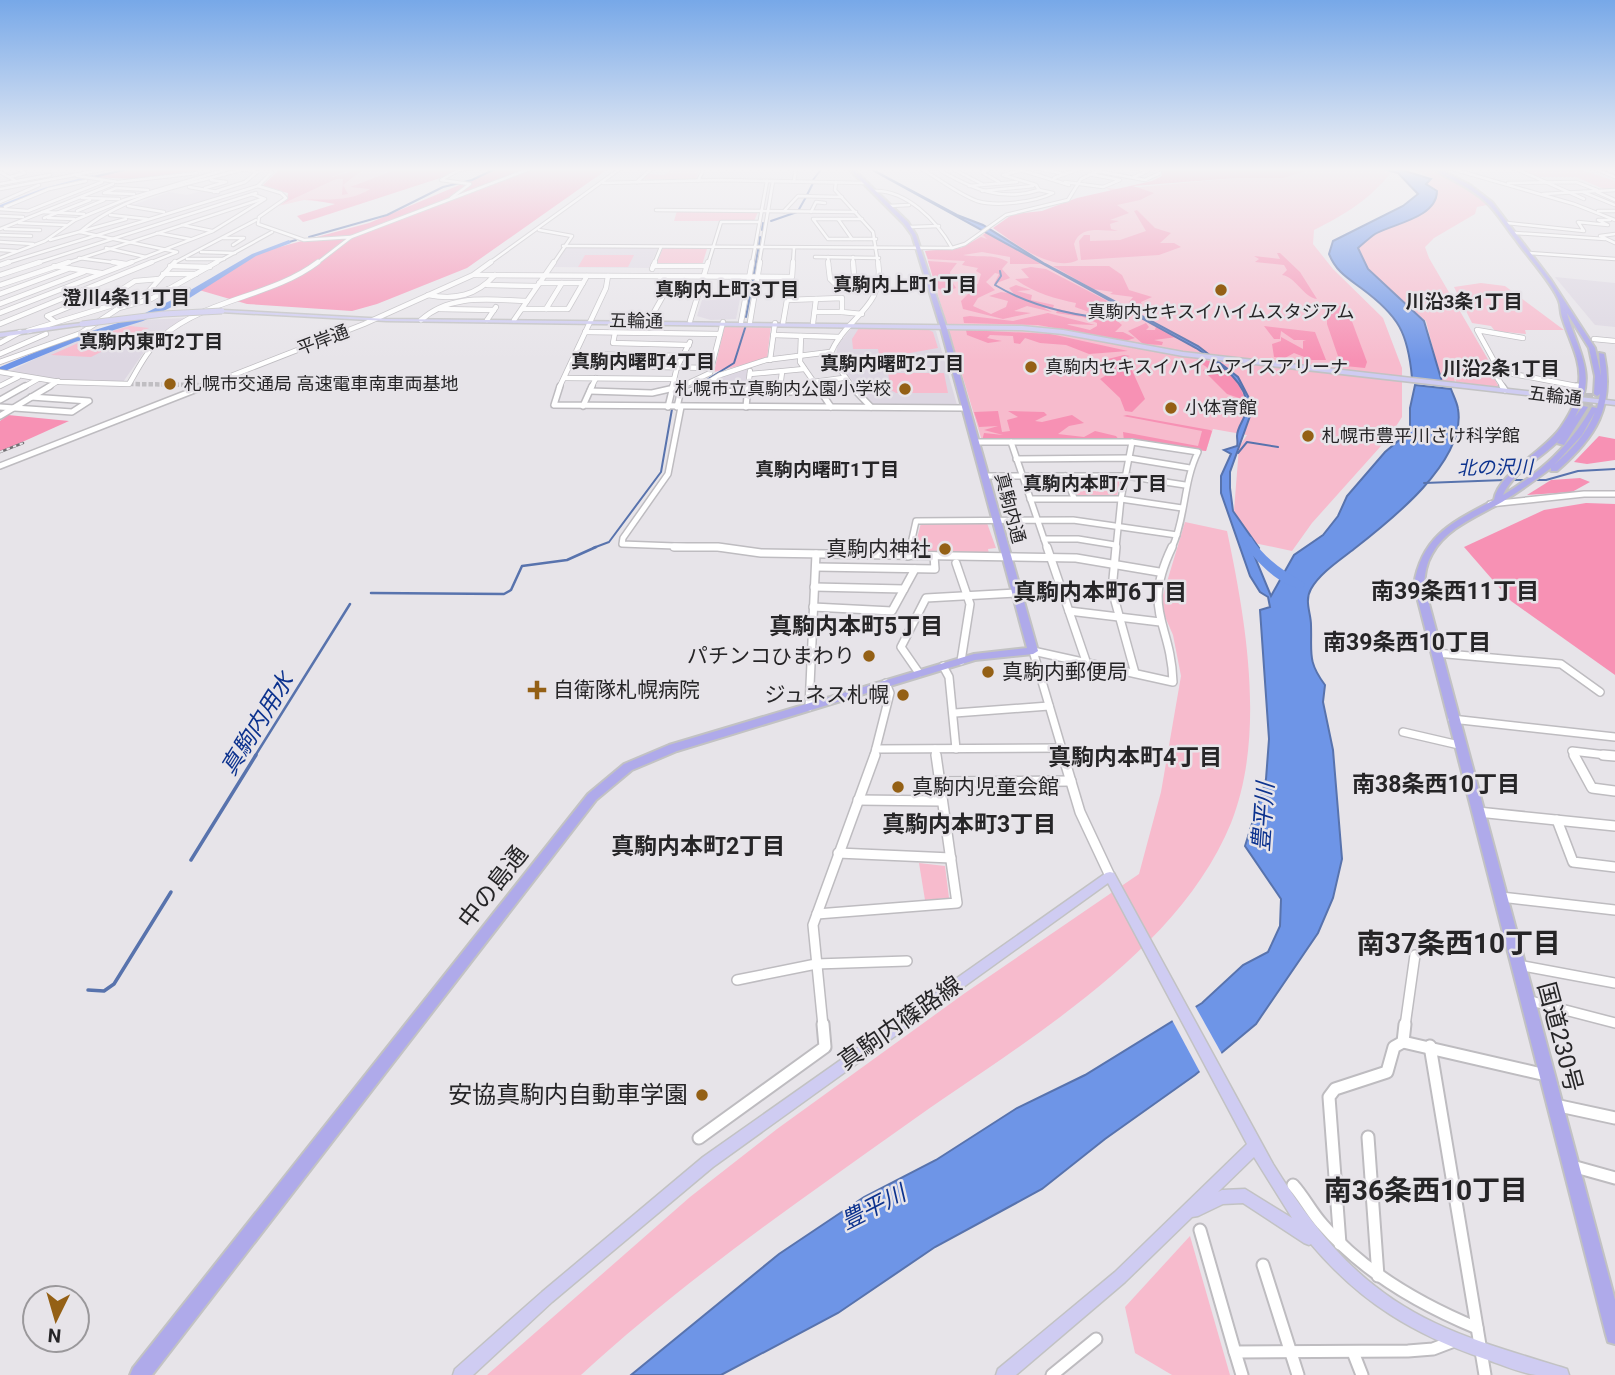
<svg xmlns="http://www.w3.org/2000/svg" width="1615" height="1375" viewBox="0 0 1615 1375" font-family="Roboto,'Noto Sans JP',sans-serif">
	<rect width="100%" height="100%" fill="#e7e4e9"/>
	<g fill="#ddd7e2">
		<polygon points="202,191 223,195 169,211 133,205 169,192 187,195"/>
		<polygon points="567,247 658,248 649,268 553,267"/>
		<polygon points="1555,277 1615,283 1615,327 1595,325"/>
		<polygon points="719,294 741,294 736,319 711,320 697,316 702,300 717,300"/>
		<polygon points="186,318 153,339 123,382 63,380 10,371 60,347 143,320"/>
		<polygon points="853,327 927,328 936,331 957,405 873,405 836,361 837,345"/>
		<polygon points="748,367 745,391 703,391 708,382 740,368"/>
	</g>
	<g fill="#f7bbcd">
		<polygon points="354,168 433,168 345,204 304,200 278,206 310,185"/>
		<polygon points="672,168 700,168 696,179 644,179 649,174 665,175"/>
		<path d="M 1316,168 L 1375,168 L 1391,172 C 1371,199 1344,215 1314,230 L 1313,244 L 1333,269 L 1383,318 L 1402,368 L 1402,417 L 1389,437 L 1312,523 L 1292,551 L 1254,543 L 1234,511 L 1239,447 L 1247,435 L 1213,429 L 1206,451 L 1132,441 L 982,441 L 949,331 L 952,329 L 946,322 L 925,251 L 964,247 L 991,229 L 1028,250 L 1043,249 L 1112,191 L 1106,188 L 1119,189 L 1236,178 L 1283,178 Z"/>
		<path d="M 1411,168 C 1440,168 1465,185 1487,205 L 1477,207 L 1475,214 L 1434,238 L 1425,247 L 1429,258 L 1493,368 L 1488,368 L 1499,387 L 1456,382 L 1449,354 L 1455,382 L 1441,381 L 1426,321 L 1377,286 L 1352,250 L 1359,240 L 1438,197 L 1424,184 L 1434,179 Z"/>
		<polygon points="1517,168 1578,169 1615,181 1615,190 1606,190 1576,177 1537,177"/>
		<polygon points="677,211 758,212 754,221 674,221"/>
		<polygon points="663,248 706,248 707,249 702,265 656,265"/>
		<polygon points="585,255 634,255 628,267 578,267"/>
		<polygon points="1481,283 1505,286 1564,330 1525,330 1526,334 1495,331 1491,326 1472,323 1454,287"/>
		<polygon points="725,324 771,326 767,359 714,372"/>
		<polygon points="130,326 149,328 91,357 51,355 89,338"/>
		<polygon points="859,328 927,329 933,332 938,348 904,354 879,354 878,349 853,349 852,339"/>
		<polygon points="888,373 944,373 948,393 896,393 891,390"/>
		<polygon points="1120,478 1117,497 1077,496 1069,479"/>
		<path d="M 1185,522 L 1227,531 C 1246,621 1266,735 1231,823 C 1177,956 1016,1046 903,1127 C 793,1205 681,1283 581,1375 L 487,1375 L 690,1197 L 777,1129 L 965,993 L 1139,874 L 1161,792 L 1181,676 L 1173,635 L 1160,605 Z"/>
		<polygon points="921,523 987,523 996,548 988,549 989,554 918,552 914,550"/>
		<polygon points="919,863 945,866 949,898 925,900"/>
		<polygon points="1190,1236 1230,1375 1172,1375 1135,1353 1125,1307"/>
	</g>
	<g fill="#f791b4">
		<polygon points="129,168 212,168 136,179 90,177"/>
		<polygon points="276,168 354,168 329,178 365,168 343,185 348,194 342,195 343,179 336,179 282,204 287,200 288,193 261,187 278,171"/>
		<path d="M 401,168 L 471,168 L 314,219 L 303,222 L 297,216 L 335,204 L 306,199 C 328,200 352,201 370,189 L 350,187 Z"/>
		<polygon points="500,168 609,168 467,268 377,304 352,311 247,304 199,290 261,252 369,223"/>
		<path d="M 1158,168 L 1316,168 L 1283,178 L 1236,178 L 1133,186 L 1154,193 L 1140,200 L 1117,205 L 1129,213 L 1110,220 L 1119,221 L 1110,224 L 1111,229 L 1118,231 C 1102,231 1080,225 1074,244 L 1078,260 C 1052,273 1015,243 993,228 L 1013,214 L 1042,211 L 1077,198 L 1152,181 L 1162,176 Z"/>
		<polygon points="1137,210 1155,228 1171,233 1160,243 1174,243 1181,247 1159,255 1081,260 1079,241 1084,235 1090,235 1090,241 1120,240 1146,231 1134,211"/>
		<path d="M 987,232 L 1041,264 L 1010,264 L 1010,257 L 982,252 L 963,255 C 977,258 993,253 1008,262 L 1002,269 L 1010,278 L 994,284 L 999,274 L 995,273 L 986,282 L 995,290 L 978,298 L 973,306 L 991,314 L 1006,307 L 1008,301 L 989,296 L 1001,292 L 1014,294 L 1009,288 L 1016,285 L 1031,290 L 1017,291 L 1032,295 L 1031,300 L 1054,305 L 1053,308 L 1044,308 L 1052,312 L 1027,306 L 1014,311 L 1031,313 L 1003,319 L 963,309 L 961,301 L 971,291 L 961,285 L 978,284 L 981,274 L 976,271 L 978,268 L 962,265 L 965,261 L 928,259 L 925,251 L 961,248 L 981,237 L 987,239 L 983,235 Z"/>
		<path d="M 1277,253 L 1280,253 L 1300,272 L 1317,299 C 1303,297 1296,277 1282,275 L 1287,270 L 1284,265 L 1255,262 L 1259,259 L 1254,256 L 1280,259 Z"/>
		<polygon points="928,261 957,263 950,272 951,278 946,280 946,284 953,283 956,288 944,292 936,287"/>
		<polygon points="1053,266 1109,266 1122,275 1129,290 1152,297 1141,302 1142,305 1132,305 1129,302 1133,297 1110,294 1113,292 1093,289"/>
		<path d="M 1031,267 L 1046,269 L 1119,307 L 1124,313 L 1120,315 L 1122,320 L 1116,320 L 1122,325 L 1115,332 L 1123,332 L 1135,338 L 1125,341 L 1038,325 L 964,323 L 963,317 L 970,316 L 1013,321 L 1048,313 L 1095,325 L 1067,324 L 1069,325 L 1090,330 L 1097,326 L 1097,323 L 1083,317 L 1056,313 L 1058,309 L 1088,316 L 1086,313 L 1089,312 L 1075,307 L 1076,303 C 1056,299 1034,293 1015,279 L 1029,278 L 1021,269 Z"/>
		<polygon points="1327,302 1347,308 1367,362 1365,368 1345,366 1340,362 1327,324"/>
		<polygon points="1146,323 1149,327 1146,330 1155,330 1156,326 1177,337 1154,340 1163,342 1162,345 1143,344 1128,331"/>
		<polygon points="1264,326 1315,332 1326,360 1312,360 1294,353 1285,358 1274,357 1272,344 1281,341 1281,337 1303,349 1303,341 1306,340 1294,340 1281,331 1280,339 1274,339"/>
		<polygon points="966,330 1051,334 1128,351 1089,354 1066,345 1040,343 1025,338 1020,344 1014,343 1013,336 990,335 987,338 1002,341 988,343 967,335"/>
		<polygon points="1124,355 1130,356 1123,358 1122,363 1131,368 1145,399 1132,412 1125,411 1120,398 1100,379 1105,376 1104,368 1108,359"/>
		<path d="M 1196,360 C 1219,358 1239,378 1245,400 L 1227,394 L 1203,370 L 1208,368 Z"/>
		<polygon points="998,411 1002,432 1010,431 1007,420 1018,417 1008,411 1044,412 1047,415 1035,421 1042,422 1072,415 1084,423 1069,426 1058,434 1084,437 1095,431 1116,436 1120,441 982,441 984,433 1003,435 984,430 998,426 979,427 974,412"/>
		<polygon points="8,415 69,421 0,452 0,421"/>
		<polygon points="1127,415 1210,430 1212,431 1206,451 1124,441 1123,432 1198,446 1202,431 1123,416"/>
		<polygon points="1599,436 1615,439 1615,460 1587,464 1574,462"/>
		<polygon points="1580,478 1590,482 1572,492 1527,495 1551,480"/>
		<polygon points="1586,503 1615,504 1615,675 1511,601 1464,547 1544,510"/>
	</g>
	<g fill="#6e95e7" stroke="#5873ad" stroke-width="2">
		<path d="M 869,168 L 957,215 L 983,225 L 1045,264 L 1198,346 L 1238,377 L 1251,402 L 1250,416 L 1230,472 L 1230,488 L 1233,511 L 1259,548 L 1254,555 L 1271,596 L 1294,555 L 1323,535 L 1338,516 L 1347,496 L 1385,452 L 1410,431 L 1410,408 L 1415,385 L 1451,389 C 1453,395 1457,402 1458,409 C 1467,461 1390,521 1354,549 C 1340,560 1320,573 1311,589 C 1304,601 1311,613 1311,625 C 1312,653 1307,661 1325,685 L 1323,702 L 1333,750 L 1342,859 L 1333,898 L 1318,933 L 1256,1024 L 1195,1075 L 1105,1139 L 1042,1189 L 935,1247 L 838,1313 L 721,1375 L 631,1375 L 779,1254 L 864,1197 L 936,1160 L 1017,1108 L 1085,1075 L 1202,1003 L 1243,965 L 1268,952 L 1280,926 L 1281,899 L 1245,846 L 1266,779 L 1269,739 L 1260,610 L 1270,607 L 1268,597 L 1260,592 L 1250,576 L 1221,493 L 1221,476 L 1231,454 L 1224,450 L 1237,446 C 1238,443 1237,439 1237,436 C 1237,426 1247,417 1247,407 C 1247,380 1216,362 1196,348 Z"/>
		<path d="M 1380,168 L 1395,168 L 1431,179 L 1426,184 L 1437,191 C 1437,218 1392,224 1375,234 C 1369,238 1363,244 1358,248 L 1368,269 L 1424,321 L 1442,382 L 1412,378 C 1408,333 1399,316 1361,288 C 1346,277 1336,271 1329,254 L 1333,241 L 1403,206 L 1418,194 L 1398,173 Z"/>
	</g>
	<polygon fill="#e7e4e9" points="1194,1004 1223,1056 1201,1074 1171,1018"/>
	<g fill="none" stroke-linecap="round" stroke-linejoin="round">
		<g stroke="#5873ad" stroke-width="2">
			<polyline points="93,177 133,168"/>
			<polyline points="813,180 822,168"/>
			<polyline points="807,195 813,183"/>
			<polyline points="798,211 806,197"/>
			<polyline points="771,221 797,212"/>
			<polyline points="762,230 763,223"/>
			<polyline points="309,237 387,215 443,187 472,180 497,168"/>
			<polyline points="289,242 296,240"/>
			<polyline points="759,246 760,237"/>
			<path d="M 1000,271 L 1001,276 L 995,285 C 1030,306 1074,316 1115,319"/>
			<polyline points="754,274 758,250"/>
			<polyline points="746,317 753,280"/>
			<polyline points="697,386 734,363 746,325"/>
			<polyline points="1238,453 1247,442 1278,447"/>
			<polyline points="1511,480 1526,480"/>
			<polyline points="1532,480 1546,480 1578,471 1615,469"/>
			<polyline points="1424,483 1505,480"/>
			<polyline points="593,548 609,542 661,472 672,409"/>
		</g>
		<g stroke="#5873ad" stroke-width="2.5">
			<polyline points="371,593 504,594 511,590 522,566 567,560 596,547"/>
			<polyline points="255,756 350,604"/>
		</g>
		<g stroke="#5873ad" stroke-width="3.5">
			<polyline points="191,860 256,755"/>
			<polyline points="88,990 104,991 114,984 171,892"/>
		</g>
		<g fill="#6e95e7" fill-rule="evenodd">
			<polygon points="93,175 95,178 48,190 0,209 0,205 44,188"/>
			<polygon points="289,240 291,243 256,256 188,299 143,321 75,342 0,373 0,367 69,338 137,317 182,295 252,254"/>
			<path d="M 1247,536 L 1251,537 C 1264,558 1282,570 1303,582 L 1305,585 L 1303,588 C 1282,590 1251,557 1241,539 Z"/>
		</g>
		<polyline stroke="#c0bec2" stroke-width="4.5" stroke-dasharray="4.5 2" stroke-linecap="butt" points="129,384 208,385"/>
		<polyline stroke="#c0bec2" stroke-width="8" stroke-dasharray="8 3.5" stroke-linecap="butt" points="1585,407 1589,404 1589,393"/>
		<defs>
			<g id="minor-far5">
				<polyline points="268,168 272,172 258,186 281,193 286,198 259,217 258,224 304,240 351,237 316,264"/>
				<path d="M 920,168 C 938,178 958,194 977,201 C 997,207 1035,202 1053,193 L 1039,190"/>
				<polyline points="920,168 939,169"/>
				<path d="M 941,168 L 941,171 C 973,189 1002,202 1039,190 L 1036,185 L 1003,175 L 1023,170"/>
				<polyline points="951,168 982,184"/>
				<polyline points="992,168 983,173 999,182"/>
				<polyline points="1036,168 1064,174"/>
				<polyline points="1132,168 1148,171 1134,177"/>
				<polyline points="1449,168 1574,204 1615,220"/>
				<polyline points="1514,168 1584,199"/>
				<polyline points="1593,168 1615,177"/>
				<polyline points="1021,170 1069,185"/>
				<polyline points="1097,171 1145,180 1160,173"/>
				<polyline points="0,172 16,181"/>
				<polyline points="77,176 118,182 197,173"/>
				<polyline points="10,177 25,173 16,168"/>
				<polyline points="1054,178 1082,168"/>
				<polyline points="698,181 704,168"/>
				<polyline points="794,181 796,168"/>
				<polyline points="637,182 652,168"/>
				<polyline points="836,182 835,190 873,232 878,264"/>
				<polyline points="1065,182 1103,187 1120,180 1089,174"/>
				<polyline points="603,183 720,180 864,183"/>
				<polyline points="1508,183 1576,182 1597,190"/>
				<polyline points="0,184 50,175"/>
				<polyline points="969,186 1017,182"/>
				<polyline points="189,187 218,192"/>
				<polyline points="205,188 226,182 211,180"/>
				<polyline points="0,189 111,168"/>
				<path d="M 873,191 C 906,189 937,221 952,248"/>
				<polyline points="982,191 1033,186"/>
				<polyline points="214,192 245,182 257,172 244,169"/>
				<polyline points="1583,192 1615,205"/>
				<polyline points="1597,192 1615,200"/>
				<polyline points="134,194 104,193 116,188 148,190"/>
				<polyline points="1543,194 1615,190"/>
				<polyline points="82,198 119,199"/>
				<polyline points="451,198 470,184 441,180 459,170 473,168"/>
				<polyline points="0,202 39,185"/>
				<polyline points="128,206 164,212"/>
				<polyline points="889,206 909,205"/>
				<polyline points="5,207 49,189 86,181"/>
				<polyline points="0,209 28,211 102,182"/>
				<polyline points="656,210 856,212"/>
				<polyline points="77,211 104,200"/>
				<polyline points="784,211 798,196 842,197"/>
				<polyline points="1598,211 1615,211"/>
				<polyline points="42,212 84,214"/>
				<polyline points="811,212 816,202 825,203"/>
				<polyline points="110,215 147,219"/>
				<polyline points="0,216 23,217"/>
				<polyline points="44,218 90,200"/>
				<polyline points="48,218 74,219"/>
				<polyline points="838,219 852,239"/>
				<polyline points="862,219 813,219 828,239 876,239"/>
				<polyline points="19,223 66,225"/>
				<polyline points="1507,223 1584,231 1578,222 1608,225 1598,220 1610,220"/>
				<polyline points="182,225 212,231"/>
				<polyline points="910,227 939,226"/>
				<polyline points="0,229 113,184"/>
				<polyline points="5,229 40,230"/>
				<polyline points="539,230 572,236 553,264"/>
				<path d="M 80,232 C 125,193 192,184 248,168"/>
				<polyline points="80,232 177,252 147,264"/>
				<polyline points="157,233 190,239"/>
				<polyline points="1515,233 1605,239"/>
				<polyline points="1615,234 1600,236 1615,243"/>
				<polyline points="0,235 31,236"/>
				<polyline points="351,237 532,168"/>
				<polyline points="223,238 244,238 233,245"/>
				<polyline points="50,240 126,219"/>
				<polyline points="0,242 33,244"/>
				<polyline points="563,246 952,248 965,244 1006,215 1068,200 1081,179 1104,168"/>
				<polyline points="106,248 146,257"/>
				<polyline points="0,250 16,251"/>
				<polyline points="201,252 235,253"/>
				<polyline points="1529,253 1615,259"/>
				<polyline points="815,257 879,258"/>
				<polyline points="828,257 829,264"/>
				<polyline points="853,257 853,264"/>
				<polyline points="0,258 45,241 75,220 124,200 231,168"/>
				<polyline points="79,258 126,264"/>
				<polyline points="187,259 224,259"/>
				<polyline points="3,264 258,186"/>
				<polyline points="34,264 256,193"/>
				<polyline points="64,264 262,199"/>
				<polyline points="127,264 213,231 265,199 252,194"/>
				<polyline points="172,264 256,220"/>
				<polyline points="214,264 272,232"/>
				<polyline points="488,264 621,168"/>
				<polyline points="654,264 661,247"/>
				<polyline points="708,264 721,222 759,222"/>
				<polyline points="752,264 767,181"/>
				<polyline points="759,264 773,181"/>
				<polyline points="793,264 794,248"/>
			</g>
			<g id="minor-far4">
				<polyline points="113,262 126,264"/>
				<polyline points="828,262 830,279 838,287 880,287"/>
				<polyline points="853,262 855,287"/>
				<polyline points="0,265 9,262"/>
				<polyline points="54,266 101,273"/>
				<polyline points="170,266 210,267"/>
				<polyline points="653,266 706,266"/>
				<polyline points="652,269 655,262"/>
				<polyline points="163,274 196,274"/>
				<polyline points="0,275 40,262"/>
				<polyline points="474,275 792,277 793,262"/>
				<polyline points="539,283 583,283"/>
				<polyline points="0,285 69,262"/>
				<polyline points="487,285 537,286"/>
				<polyline points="168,289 188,290"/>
				<polyline points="80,293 110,297 135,281 159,279"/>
				<polyline points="0,294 68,269"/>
				<path d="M 428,295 C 455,300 476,296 495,275"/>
				<polyline points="0,304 84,272"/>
				<polyline points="439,309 494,310"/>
				<polyline points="522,309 568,309 587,276"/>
				<polyline points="546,309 562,283"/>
				<polyline points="815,312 842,312"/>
				<polyline points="0,313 132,262"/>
				<path d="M 421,320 C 451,293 490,300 527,301"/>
				<polyline points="487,320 496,307"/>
				<polyline points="514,320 554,262"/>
				<polyline points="54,321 47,316 93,297"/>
				<polyline points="649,321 663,296 660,276"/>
				<polyline points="690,321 708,262"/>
				<polyline points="741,322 752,262"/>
				<polyline points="750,322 760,262"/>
				<polyline points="783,323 787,300 842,298 842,312 862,314"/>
				<polyline points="813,323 816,299"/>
				<polyline points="0,324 152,262"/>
				<polyline points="28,331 139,297 147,293 175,262"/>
				<polyline points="585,332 720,334"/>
				<polyline points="615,333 613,343 689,345"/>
				<polyline points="773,335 840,337"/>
				<polyline points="801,336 800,362 818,388"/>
				<polyline points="1594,339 1615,341"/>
				<polyline points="0,343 20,332"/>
				<polyline points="0,354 46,334"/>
				<polyline points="576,354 685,356"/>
				<polyline points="608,355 602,366 711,368"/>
				<polyline points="770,360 775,323"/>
				<polyline points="0,362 81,333 119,308 151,299 217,262"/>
				<polyline points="1499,370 1477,330 1523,338"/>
				<path d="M 0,372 L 60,382 L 129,384 C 139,367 148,349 163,336 C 208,298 272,297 318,262"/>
				<polyline points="750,374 804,369"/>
				<polyline points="565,378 674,379"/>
				<polyline points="813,382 843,378"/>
				<polyline points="0,386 18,377"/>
				<polyline points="22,388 38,379"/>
				<polyline points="47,388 58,381"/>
				<polyline points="200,388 364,324 473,275 491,262"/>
				<polyline points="559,388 606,288 608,276"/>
				<polyline points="591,388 596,378"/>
				<polyline points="672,388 677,367 690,342"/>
				<polyline points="678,388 710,373 723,322"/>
				<polyline points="699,388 720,375 766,360 830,352"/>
				<polyline points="748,388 750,371"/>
				<polyline points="780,388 782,372"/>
				<path d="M 853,388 L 830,355 C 844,317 886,309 878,262"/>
				<polyline points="1504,388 1492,370 1582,387"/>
			</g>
			<g id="minor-far3">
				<polyline points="560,386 554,405 965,408"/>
				<polyline points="817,386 831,407"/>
				<polyline points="851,386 871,407"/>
				<polyline points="1502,386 1505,390"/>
				<polyline points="1577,386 1582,387"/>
				<polyline points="697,389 738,392"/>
				<polyline points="590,391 652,393 683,386"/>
				<polyline points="748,392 820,392"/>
				<polyline points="780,392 781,386"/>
				<polyline points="0,400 25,386"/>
				<polyline points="583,406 592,386"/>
				<polyline points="0,407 72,412 89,401 31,397"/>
				<polyline points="668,407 673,386"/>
				<polyline points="677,407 680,394 704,386"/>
				<polyline points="681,407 668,474 623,538 622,544 727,548"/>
				<polyline points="746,407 748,386"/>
				<polyline points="0,416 50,386"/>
				<path d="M 975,442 L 1132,442 L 1198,452 C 1183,483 1186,517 1172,548"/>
				<polyline points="1011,442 1047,548"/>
				<polyline points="1016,459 1129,458 1190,468"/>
				<polyline points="0,466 205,386"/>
				<polyline points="985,476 1126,476 1185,485"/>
				<polyline points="1065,476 1074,498"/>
				<polyline points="1030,499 1121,499 1182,508"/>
				<polyline points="1490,504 1584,494 1615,494"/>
				<polyline points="1044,539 1078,539 1115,545"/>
				<polyline points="910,548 916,521 1073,520 1177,535"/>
				<polyline points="1116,548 1121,499 1132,442"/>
			</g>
			<g id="minor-far2">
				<polyline points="674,547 718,547 761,553 1076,558 1159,572"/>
				<polyline points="1047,547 1087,664"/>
				<polyline points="1116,547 1112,590 1135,673"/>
				<polyline points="908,556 910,547"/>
				<polyline points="956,563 970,604 961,661"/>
				<polyline points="816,567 935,569 934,556"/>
				<polyline points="814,587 904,589"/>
				<polyline points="813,607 892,611 915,569"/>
				<polyline points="1069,611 1160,622"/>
				<path d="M 1033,651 L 1173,682 C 1171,621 1141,612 1172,547"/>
				<polyline points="1033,651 1064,756"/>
				<polyline points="1436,653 1561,664 1600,692"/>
				<polyline points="943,666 949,677 956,749"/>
				<polyline points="919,673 901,647 926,598 1016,593"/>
				<polyline points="809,707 816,554"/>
				<polyline points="955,713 1049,706"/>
				<polyline points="1452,719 1615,737"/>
				<polyline points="1403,732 1459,745"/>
				<polyline points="876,749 1062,748"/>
				<polyline points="935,749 936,756"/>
				<polyline points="874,756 890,693 886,683"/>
				<polyline points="1575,756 1572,751 1615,756"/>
			</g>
			<g id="minor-far1">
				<polyline points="1063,755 1080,812 1110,876"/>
				<polyline points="1574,755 1592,788 1615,791"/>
				<polyline points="1603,755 1615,756"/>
				<polyline points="940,782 1071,781"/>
				<polyline points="858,800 942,801"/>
				<polyline points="1478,812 1615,826"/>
				<polyline points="1557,820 1573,862 1615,867"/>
				<polyline points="838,853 951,858"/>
				<polyline points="1501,897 1615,910"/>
				<polyline points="817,914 957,903 936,755"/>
				<polyline points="1518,965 1615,983"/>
				<polyline points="737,980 816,964 907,961"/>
				<polyline points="1527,1000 1615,1023"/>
				<polyline points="823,1026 813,925 875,755"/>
				<polyline points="1405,1026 1415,955"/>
			</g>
			<g id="minor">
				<polyline points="1403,1042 1405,1024"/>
				<polyline points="1430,1046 1485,1375"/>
				<polyline points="1555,1105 1615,1118"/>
				<polyline points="1368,1137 1378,1276"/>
				<polyline points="699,1138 825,1047 823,1024"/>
				<polyline points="1572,1166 1615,1178"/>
				<path d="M 1293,1185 C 1304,1197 1311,1212 1322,1224 C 1363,1272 1419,1304 1477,1328"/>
				<polyline points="1200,1230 1235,1352"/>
				<polyline points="1340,1244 1329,1097 1335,1089 1387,1072 1394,1047 1403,1042 1546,1075"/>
				<polyline points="1263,1265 1298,1375"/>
				<polyline points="1353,1352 1362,1375"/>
				<polyline points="1052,1375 1096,1339"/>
				<polyline points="1242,1375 1235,1352 1408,1351 1433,1349 1454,1341"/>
			</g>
			<g id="major">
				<polygon points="222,310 387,319 1022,326 1063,330 1183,352 1615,401 1615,405 1183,356 1063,334 1022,330 387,321 220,312 220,311"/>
				<polygon points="82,323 84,323 84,325 0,337 0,333"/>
				<path d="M 1110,872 L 1114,873 L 1273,1164 C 1316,1233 1360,1288 1435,1323 C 1475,1342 1519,1354 1561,1367 L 1567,1369 L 1569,1375 C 1558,1375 1547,1375 1536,1375 C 1520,1373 1500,1364 1485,1359 C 1413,1334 1361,1303 1311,1244 L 1309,1245 L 1304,1243 L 1243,1203 L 1223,1204 L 1198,1216 L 1192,1217 L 1125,1282 L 1016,1375 L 996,1375 L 998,1369 L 1115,1272 L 1247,1144 L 1108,883 L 713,1167 L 552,1302 L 473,1375 L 453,1375 L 455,1369 L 542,1292 L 703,1157 L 1106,873 ZM 1254,1157 L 1292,1218 L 1245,1189 L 1222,1190 L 1218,1192 Z"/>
			</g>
			<g id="highway">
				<polygon points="848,168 852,168 908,222 916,235 947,329 1038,651 1033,654 975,660 677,751 632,770 596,800 152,1375 130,1375 133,1368 588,794 624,764 669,745 974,654 1027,648 941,329 912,235 904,224"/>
				<path d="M 1432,168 L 1437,168 L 1470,185 L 1492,202 L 1551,280 L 1595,348 L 1601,376 L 1599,353 L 1604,354 C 1615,407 1596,437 1557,471 L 1551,471 L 1551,468 C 1535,480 1519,492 1502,502 C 1478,516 1446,528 1432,554 C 1426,564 1425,574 1424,585 L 1615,1300 L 1615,1344 L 1608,1342 L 1606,1335 L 1414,585 C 1422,535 1453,522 1494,500 C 1498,473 1544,452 1561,427 C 1570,414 1578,399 1579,383 C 1582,360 1568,338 1562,317 C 1560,311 1561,306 1559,301 C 1553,284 1527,256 1516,240 C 1506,228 1497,212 1486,202 C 1470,187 1450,180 1432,168 ZM 1567,313 L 1589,348 L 1595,376 L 1594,394 L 1597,396 L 1600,394 L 1597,408 L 1592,407 C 1569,447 1542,471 1503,495 C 1514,470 1543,458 1561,438 L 1557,443 L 1564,445 L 1588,407 L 1583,406 L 1575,417 C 1598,373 1579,355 1567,313 ZM 1595,412 C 1587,434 1571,450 1554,465 L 1582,435 Z"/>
			</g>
		</defs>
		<use href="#minor-far5" stroke="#bebcc0" stroke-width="4.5"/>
		<use href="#minor-far4" stroke="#bebcc0" stroke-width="6"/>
		<use href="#minor-far3" stroke="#bebcc0" stroke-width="8"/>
		<use href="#minor-far2" stroke="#bebcc0" stroke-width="10"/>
		<use href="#minor-far1" stroke="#bebcc0" stroke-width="12"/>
		<use href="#minor" stroke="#bebcc0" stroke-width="15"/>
		<use href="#major" stroke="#c2c2c3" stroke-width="3"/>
		<use href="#highway" stroke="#c2c2c3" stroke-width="4"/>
		<use href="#minor-far5" stroke="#fff" stroke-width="2.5"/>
		<use href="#minor-far4" stroke="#fff" stroke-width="4.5"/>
		<use href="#minor-far3" stroke="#fff" stroke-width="5"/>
		<use href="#minor-far2" stroke="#fff" stroke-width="7"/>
		<use href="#minor-far1" stroke="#fff" stroke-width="9"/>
		<use href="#minor" stroke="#fff" stroke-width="11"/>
		<use href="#major" fill="#cfccf2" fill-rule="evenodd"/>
		<use href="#highway" fill="#afaaea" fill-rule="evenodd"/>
		<defs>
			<polyline id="rail" points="0,452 23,443"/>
		</defs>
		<use href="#rail" stroke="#717073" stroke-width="2.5"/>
		<use href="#rail" stroke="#e7e4e9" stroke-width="2" stroke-dasharray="3.5" stroke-linecap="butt"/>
		<defs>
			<polyline id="major-bridge" points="82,324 163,314 222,311"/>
		</defs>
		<use href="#major-bridge" stroke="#c2c2c3" stroke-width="7" stroke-linecap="butt"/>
		<use href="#major-bridge" stroke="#cfccf2" stroke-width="5"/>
	</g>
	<linearGradient id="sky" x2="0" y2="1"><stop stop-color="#77a8e8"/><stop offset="0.47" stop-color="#f4f3f5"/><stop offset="1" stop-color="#f4f3f5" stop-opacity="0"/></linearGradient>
	<rect width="1615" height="360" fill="url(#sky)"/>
	<g fill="#946015" stroke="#e7e4e9" stroke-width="2.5">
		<circle cx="1221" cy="290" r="7"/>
		<circle cx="1031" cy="367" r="7"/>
		<circle cx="170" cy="384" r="7"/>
		<circle cx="905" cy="389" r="7"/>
		<circle cx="1171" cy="408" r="7"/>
		<circle cx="1308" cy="436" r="7"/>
		<circle cx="945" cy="549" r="7"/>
		<circle cx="869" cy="656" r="7"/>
		<circle cx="988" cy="672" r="7"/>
		<path d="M533.5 679.5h7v7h7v7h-7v7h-7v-7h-7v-7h7z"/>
		<circle cx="903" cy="695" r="7"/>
		<circle cx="898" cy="787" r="7"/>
		<circle cx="702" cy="1095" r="7"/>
	</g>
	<g text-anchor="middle" stroke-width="5" stroke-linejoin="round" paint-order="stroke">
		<g font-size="18" fill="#262527" stroke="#e7e4e9" text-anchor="start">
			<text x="1221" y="318" text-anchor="middle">真駒内セキスイハイムスタジアム</text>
			<text x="1045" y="373">真駒内セキスイハイムアイスアリーナ</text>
			<text x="184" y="390">札幌市交通局 高速電車南車両基地</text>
			<text x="891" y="395" text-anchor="end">札幌市立真駒内公園小学校</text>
			<text x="1185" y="414">小体育館</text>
			<text x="1322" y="442">札幌市豊平川さけ科学館</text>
		</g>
		<g font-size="18" fill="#262527" stroke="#e7e4e9">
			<text transform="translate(636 321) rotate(1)" y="6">五輪通</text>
			<text transform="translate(323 340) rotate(-21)" y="6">平岸通</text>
			<text transform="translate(1555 396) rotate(7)" y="6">五輪通</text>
			<text transform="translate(1010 508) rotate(75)" y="6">真駒内通</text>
		</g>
		<g font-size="19" font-weight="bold" fill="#262527" stroke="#e7e4e9">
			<text x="905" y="291">真駒内上町1丁目</text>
			<text x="727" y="296">真駒内上町3丁目</text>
			<text x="126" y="304">澄川4条11丁目</text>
			<text x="1464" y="308">川沿3条1丁目</text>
			<text x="151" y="348">真駒内東町2丁目</text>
			<text x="643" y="368">真駒内曙町4丁目</text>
			<text x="892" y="370">真駒内曙町2丁目</text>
			<text x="1501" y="375">川沿2条1丁目</text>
			<text x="827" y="476">真駒内曙町1丁目</text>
			<text x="1095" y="490">真駒内本町7丁目</text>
		</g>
		<g font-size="19" font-style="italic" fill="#0c328e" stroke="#e7e4e9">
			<text transform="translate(1495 467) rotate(-1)" y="7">北の沢川</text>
		</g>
		<g font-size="21" fill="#262527" stroke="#e7e4e9" text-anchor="end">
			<text x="931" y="556">真駒内神社</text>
			<text x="855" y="663">パチンコひまわり</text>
			<text x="1002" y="679" text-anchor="start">真駒内郵便局</text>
			<text x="553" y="697" text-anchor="start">自衛隊札幌病院</text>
			<text x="889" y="702">ジュネス札幌</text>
			<text x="912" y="794" text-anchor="start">真駒内児童会館</text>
		</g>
		<g font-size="23" font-weight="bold" fill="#262527" stroke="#e7e4e9">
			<text x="1455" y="599">南39条西11丁目</text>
			<text x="1100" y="600">真駒内本町6丁目</text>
			<text x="856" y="634">真駒内本町5丁目</text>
			<text x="1407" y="650">南39条西10丁目</text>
			<text x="1135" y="765">真駒内本町4丁目</text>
			<text x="1436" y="792">南38条西10丁目</text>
			<text x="969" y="832">真駒内本町3丁目</text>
			<text x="698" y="854">真駒内本町2丁目</text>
		</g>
		<g font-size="23" font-style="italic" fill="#0c328e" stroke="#e7e4e9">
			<text transform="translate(257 724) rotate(-58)" y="8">真駒内用水</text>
			<text transform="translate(1263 817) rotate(-86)" y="8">豊平川</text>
			<text transform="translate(873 1207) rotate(-27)" y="8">豊平川</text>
		</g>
		<g font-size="24" fill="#262527" stroke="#e7e4e9">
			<text transform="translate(493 887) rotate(-52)" y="8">中の島通</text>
			<text transform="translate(900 1023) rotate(-35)" y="8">真駒内篠路線</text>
			<text transform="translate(1560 1037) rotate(75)" y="8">国道230号</text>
		</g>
		<g font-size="24" fill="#262527" stroke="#e7e4e9" text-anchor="end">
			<text x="688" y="1103">安協真駒内自動車学園</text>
		</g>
		<g font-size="28" font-weight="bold" fill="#262527" stroke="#e7e4e9">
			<text x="1459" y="953">南37条西10丁目</text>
			<text x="1426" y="1200">南36条西10丁目</text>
		</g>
	</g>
	<g transform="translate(56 1319) rotate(185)"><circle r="33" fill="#e7e4e9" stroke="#9a989b" stroke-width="2"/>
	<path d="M0-5L12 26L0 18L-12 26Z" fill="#946015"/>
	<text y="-10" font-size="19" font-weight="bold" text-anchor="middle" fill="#262527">N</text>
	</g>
</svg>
